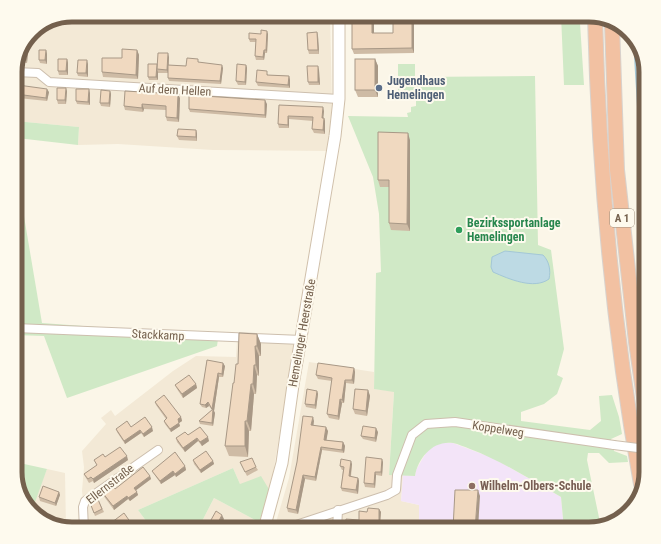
<svg xmlns="http://www.w3.org/2000/svg" width="661" height="544" viewBox="0 0 661 544" font-family="'Roboto Condensed',sans-serif">
	<rect width="100%" height="100%" fill="#fbf6e8"/>
	<g fill="#f3e9d6">
		<polygon points="72,15 330,15 332,103 328,151 213,150 118,144 78,145 79,127 15,121 15,68 34,29"/>
		<polygon points="237,341 295,344 270,491 240,484 233,468 138,510 152,529 86,529 82,491 84,467 82,451 106,424 101,418 111,410 115,416 173,371 196,356 236,357"/>
		<polygon points="309,362 374,372 374,389 394,391 389,475 403,475 401,501 419,505 419,529 274,529 289,478"/>
		<polygon points="47,469 65,473 66,527 39,517 31,508"/>
		<polygon points="214,498 259,522 256,529 198,529"/>
	</g>
	<polygon fill="#f3e4f8" points="438,443 453,443 493,458 561,497 564,529 419,529 419,505 401,501 403,475 415,476 416,470 427,451"/>
	<g fill="#d0e9c6">
		<polygon points="561,15 581,15 580,23 584,85 564,85"/>
		<rect x="398" y="64" width="17" height="30"/>
		<path d="M 535,76 L 538,245 L 551,250 L 564,349 L 557,375 L 563,378 L 557,394 L 544,404 L 521,412 L 521,421 L 590,430 L 601,421 L 599,396 L 612,395 L 619,417 L 622,434 L 611,439 L 614,451 L 627,456 L 628,462 L 609,463 L 599,453 L 588,453 L 587,460 L 601,527 L 589,529 L 564,529 L 561,497 C 531,480 502,461 470,449 C 465,447 458,444 453,443 C 433,440 418,458 415,476 L 389,475 L 394,392 L 374,389 L 376,273 L 381,272 L 379,214 L 373,177 L 348,116 L 408,117 L 407,113 L 411,112 L 411,107 L 416,106 L 416,77 Z"/>
		<polygon points="15,121 79,127 78,145 17,138 16,169 42,323 97,327 97,335 218,339 217,346 67,398 44,336 15,335"/>
		<path d="M 15,462 L 47,469 L 34,505 C 20,497 15,477 15,462 Z"/>
		<polygon points="233,468 240,484 261,476 270,491 259,522 214,498 198,529 152,529 138,510"/>
	</g>
	<path fill="#bddae4" stroke="#a3c7d6" d="M 505,251 L 543,255 C 549,261 551,270 549,279 C 534,290 509,279 493,272 L 491,267 L 492,257 Z"/>
	<g fill="none" stroke-linecap="round" stroke-linejoin="round">
		<polyline stroke="#a3c7d6" stroke-width="2" points="634,40 646,239"/>
		<defs>
			<g id="minor">
				<polyline points="15,72 38,73 49,82 339,99"/>
				<polyline points="15,328 302,340"/>
				<polyline points="84,529 83,507 85,501 158,450"/>
				<polyline points="284,529 387,495 396,490 397,475 412,435 426,424 455,422 614,445"/>
				<polyline points="337,529 338,510"/>
			</g>
			<polyline id="secondary" points="264,529 282,463 293,385 335,136 339,99 339,15"/>
			<g id="motorway">
				<path d="M 595,17 C 599,174 613,330 641,484"/>
				<polyline points="612,24 617,170 636,342 646,412"/>
			</g>
		</defs>
		<use href="#minor" stroke="#cdbfae" stroke-width="10"/>
		<use href="#secondary" stroke="#d0c0ab" stroke-width="13"/>
		<use href="#motorway" stroke="#d8d2cd" stroke-width="16"/>
		<use href="#minor" stroke="#fff" stroke-width="8"/>
		<use href="#secondary" stroke="#fff" stroke-width="11"/>
		<use href="#motorway" stroke="#f2c1a2" stroke-width="14"/>
		<defs>
			<polyline id="minor-bridge" points="614,445 646,449"/>
		</defs>
		<use href="#minor-bridge" stroke="#cdbfae" stroke-width="10" stroke-linecap="butt"/>
		<use href="#minor-bridge" stroke="#fff" stroke-width="8"/>
	</g>
	<g fill="#cebba5" fill-rule="evenodd">
		<polygon points="319,15 320,21 309,21 308,18"/>
		<path d="M 352,15 L 414,15 L 414,53 L 354,54 L 352,49 ZM 374,17 L 393,17 L 393,33 L 374,33 Z"/>
		<polygon points="317,32 318,36 319,54 309,54 308,50"/>
		<polygon points="268,34 267,53 265,53 264,60 256,60 255,56 256,42 250,42 249,39"/>
		<polygon points="25,48 28,52 27,63 18,63"/>
		<polygon points="46,50 47,54 47,64 40,63 39,60"/>
		<polygon points="137,50 139,55 138,79 103,77 102,72 122,58"/>
		<polygon points="169,57 169,65 186,66 199,63 223,68 221,84 169,81 168,78 168,73 158,73 158,72 158,80 149,80 148,77"/>
		<polygon points="67,59 68,63 68,75 59,75 58,71"/>
		<polygon points="375,59 378,66 378,97 358,97 355,90"/>
		<polygon points="88,64 88,77 78,76 77,73"/>
		<polygon points="246,65 247,68 246,85 238,85 236,81"/>
		<polygon points="319,70 320,85 309,85 308,82"/>
		<polygon points="268,74 268,75 289,76 290,80 290,88 258,86 256,82"/>
		<polygon points="67,91 66,104 58,104 57,100"/>
		<polygon points="110,91 111,94 110,107 101,106 100,103"/>
		<polygon points="49,92 47,101 18,98 16,94"/>
		<polygon points="90,93 90,105 77,104 76,101"/>
		<polygon points="180,98 179,122 167,121 166,117 166,110 144,109 143,112 125,110 124,106"/>
		<polygon points="267,104 266,118 190,112 189,109"/>
		<polygon points="279,105 324,111 323,118 324,118 325,121 325,134 314,133 312,129 313,121 289,119 289,128 279,128 278,124"/>
		<polygon points="196,130 197,134 197,141 179,140 177,136"/>
		<polygon points="410,140 410,231 391,230 389,223 389,187 380,187 378,180"/>
		<polygon points="257,334 261,344 261,356 259,356 259,376 257,375 256,394 254,394 251,431 249,431 248,457 229,456 225,446 238,364"/>
		<polygon points="207,360 225,366 223,377 219,377 214,411 215,413 213,426 200,424 199,421 212,410 209,406 206,408 202,407 200,404"/>
		<polygon points="354,368 355,372 354,384 346,383 344,403 342,403 339,420 329,418 327,414 332,381 318,379 316,375"/>
		<polygon points="196,384 197,388 183,398 177,389 175,385"/>
		<polygon points="368,390 370,396 367,416 355,414 353,409"/>
		<polygon points="317,391 318,394 316,409 306,407 305,404"/>
		<polygon points="155,402 181,417 182,421 179,423 180,426 171,432 165,424 164,421 166,419 156,405"/>
		<polygon points="314,421 313,425 328,431 326,440 343,442 345,446 344,453 322,450 316,481 305,479 298,514 288,512 287,508"/>
		<polygon points="131,427 153,431 144,437 141,433 125,444 117,432 116,429"/>
		<polygon points="378,432 376,442 363,439 361,436"/>
		<polygon points="188,435 209,441 202,446 198,441 185,452 177,442 176,438"/>
		<polygon points="105,457 128,460 94,483 93,481 89,483 86,478 84,474 97,465 94,460"/>
		<polygon points="193,460 213,461 214,464 201,473 194,464"/>
		<polygon points="240,462 256,467 258,470 247,476"/>
		<polygon points="383,462 382,476 376,475 375,488 365,487 364,483"/>
		<polygon points="352,464 351,477 358,478 359,481 358,494 342,491 341,488 343,470 342,470 340,466"/>
		<polygon points="185,466 186,470 176,477 175,475 161,484 154,474 152,471"/>
		<polygon points="150,476 151,479 136,490 138,495 130,501 128,499 114,510 103,495 102,492 115,489"/>
		<polygon points="59,492 60,495 56,506 40,501 39,497"/>
		<polygon points="97,497 104,512 95,516 89,500"/>
		<polygon points="379,509 381,512 380,524 373,524 372,529 345,529 359,520 367,512"/>
	</g>
	<g fill="#a89886">
		<polygon points="372,15 373,15 374,17 374,38 372,33"/>
		<polygon points="412,15 414,15 414,53 412,48"/>
		<polygon points="267,31 268,34 267,53 266,50"/>
		<polygon points="317,32 318,36 319,54 318,50"/>
		<polygon points="26,48 28,52 27,63 26,59"/>
		<polygon points="46,50 47,54 47,64 45,60"/>
		<polygon points="137,50 139,55 138,79 136,75"/>
		<polygon points="264,50 265,53 264,60 263,57"/>
		<polygon points="168,53 169,57 168,73 167,70"/>
		<polygon points="67,59 68,63 68,75 66,71"/>
		<polygon points="375,59 378,66 378,97 375,90"/>
		<polygon points="87,60 88,64 88,77 86,73"/>
		<polygon points="157,64 157,69 158,72 158,80 156,77"/>
		<polygon points="222,65 223,68 221,84 220,81"/>
		<polygon points="246,65 247,68 246,85 245,82"/>
		<polygon points="318,66 319,70 320,85 318,82"/>
		<polygon points="289,76 290,80 290,88 288,85"/>
		<polygon points="66,88 67,91 66,104 65,100"/>
		<polygon points="47,89 49,92 47,101 46,98"/>
		<polygon points="89,89 90,93 90,105 88,102"/>
		<polygon points="110,91 111,94 110,107 109,103"/>
		<polygon points="178,94 180,98 179,122 177,118"/>
		<polygon points="265,100 267,104 266,118 265,115"/>
		<polygon points="142,104 144,109 143,112 142,108"/>
		<polygon points="323,107 324,111 323,121 322,118"/>
		<polygon points="288,116 289,119 289,128 288,125"/>
		<polygon points="324,118 325,121 325,134 323,130"/>
		<polygon points="196,130 197,134 197,141 196,137"/>
		<polygon points="408,133 410,140 410,231 407,224"/>
		<polygon points="257,334 261,344 261,356 257,346"/>
		<polygon points="255,346 259,356 259,376 256,365"/>
		<polygon points="223,363 225,366 223,377 222,374"/>
		<polygon points="254,365 257,375 256,394 253,384"/>
		<polygon points="354,368 355,372 354,384 352,380"/>
		<polygon points="218,373 219,377 214,411 215,413 213,426 212,423 213,411 212,409"/>
		<polygon points="345,380 346,383 344,403 342,400"/>
		<polygon points="196,384 197,388 183,398 182,394"/>
		<polygon points="251,384 254,394 251,431 247,421"/>
		<polygon points="368,390 370,396 367,416 366,411"/>
		<polygon points="317,391 318,394 316,409 315,405"/>
		<polygon points="340,399 342,403 339,420 338,416"/>
		<polygon points="208,402 209,406 206,408 205,405"/>
		<polygon points="181,417 182,421 179,423 180,426 171,432 170,429 178,419"/>
		<polygon points="313,417 314,421 313,429 311,425"/>
		<polygon points="245,421 249,431 248,457 245,446"/>
		<polygon points="152,427 153,431 144,437 143,434"/>
		<polygon points="326,427 328,431 326,443 324,440"/>
		<polygon points="376,428 378,432 376,442 375,438"/>
		<polygon points="140,430 141,433 125,444 124,441"/>
		<polygon points="208,437 209,441 202,446 200,442"/>
		<polygon points="197,438 198,441 185,452 183,448"/>
		<polygon points="343,442 345,446 344,453 342,450"/>
		<polygon points="321,447 322,450 316,481 315,477"/>
		<polygon points="127,456 128,460 94,483 93,479"/>
		<polygon points="382,459 383,462 382,476 381,472"/>
		<polygon points="213,461 214,464 201,473 200,470"/>
		<polygon points="351,461 352,464 350,480 349,476"/>
		<polygon points="185,466 186,470 176,477 175,474"/>
		<polygon points="173,471 175,475 161,484 160,481"/>
		<polygon points="375,472 376,475 375,488 374,484"/>
		<polygon points="303,475 305,479 298,514 296,510"/>
		<polygon points="150,476 151,479 135,491 134,488"/>
		<polygon points="358,478 359,481 358,494 356,490"/>
		<polygon points="478,490 480,496 478,529 475,529"/>
		<polygon points="59,492 60,495 56,506 55,503"/>
		<polygon points="137,492 138,495 130,501 128,498"/>
		<polygon points="127,496 128,499 114,510 113,506"/>
		<polygon points="379,509 381,512 380,524 379,521"/>
		<polygon points="222,515 224,519 219,529 215,529 215,528"/>
		<polygon points="371,521 373,524 372,529 371,529"/>
		<polygon points="405,522 406,525 406,529 405,529"/>
	</g>
	<g fill="#f0d9c0" stroke="#a89886">
		<polygon points="308,15 318,15 318,17 308,18"/>
		<polygon points="352,15 372,15 372,33 393,33 393,15 412,15 412,48 352,49"/>
		<polygon points="261,30 267,31 266,50 264,50 263,57 255,56 256,39 249,39 249,33 261,34"/>
		<polygon points="317,32 318,50 308,50 307,33"/>
		<polygon points="25,48 26,48 26,59 20,59"/>
		<polygon points="122,49 137,50 136,75 102,72 102,58 122,58"/>
		<polygon points="39,50 46,50 45,60 39,60"/>
		<polygon points="158,53 168,53 167,70 157,69"/>
		<polygon points="187,58 198,59 198,62 222,65 220,81 168,78 168,65 186,66"/>
		<polygon points="58,59 67,59 66,71 58,71"/>
		<rect x="355" y="59" width="20" height="31"/>
		<polygon points="78,60 87,60 86,73 77,73"/>
		<polygon points="148,64 157,64 156,77 148,77"/>
		<polygon points="237,64 246,65 245,82 236,81"/>
		<polygon points="307,66 318,66 318,82 308,82"/>
		<polygon points="257,70 267,71 267,75 289,76 288,85 256,82"/>
		<polygon points="18,85 47,89 46,98 16,94"/>
		<polygon points="57,88 66,88 65,100 57,100"/>
		<polygon points="76,89 89,89 88,102 76,101"/>
		<polygon points="101,90 110,91 109,103 100,103"/>
		<polygon points="125,91 178,94 177,118 166,117 166,106 142,104 142,108 124,106"/>
		<polygon points="189,95 265,100 265,115 189,109"/>
		<polygon points="279,105 323,107 322,118 324,118 323,130 312,129 313,117 288,116 288,125 278,124"/>
		<polygon points="178,129 196,130 196,137 177,136"/>
		<polygon points="378,132 408,133 407,224 389,223 389,180 378,180"/>
		<polygon points="239,333 257,334 257,346 255,346 256,365 254,365 253,384 251,384 247,421 245,421 245,446 225,446 233,383 234,383 236,364 238,364"/>
		<polygon points="207,360 223,363 222,374 218,373 212,409 208,402 205,405 200,404"/>
		<polygon points="318,363 354,368 352,380 345,380 342,400 340,399 338,416 327,414 332,378 316,375"/>
		<polygon points="189,375 196,384 182,394 175,385"/>
		<polygon points="307,389 317,391 315,405 305,404"/>
		<polygon points="355,389 368,390 366,411 353,409"/>
		<polygon points="164,395 181,417 178,419 179,423 170,429 164,421 167,418 155,402"/>
		<polygon points="213,409 212,423 199,421"/>
		<polygon points="303,416 313,417 311,425 326,427 324,440 343,442 342,450 321,447 315,477 303,475 296,510 287,508 297,462"/>
		<polygon points="145,417 152,427 143,434 140,430 124,441 116,429 127,421 131,427"/>
		<polygon points="363,426 376,428 375,438 361,436"/>
		<polygon points="200,427 208,437 200,442 197,438 183,448 176,438 185,432 188,435"/>
		<polygon points="120,447 127,456 93,479 91,477 88,479 84,474 97,465 94,460 103,454 105,457"/>
		<polygon points="206,451 213,461 200,470 193,460"/>
		<polygon points="175,452 185,466 175,474 173,471 160,481 152,471"/>
		<polygon points="366,457 382,459 381,472 375,472 374,484 364,483"/>
		<polygon points="252,458 256,467 245,472 240,462"/>
		<polygon points="341,459 351,461 349,476 358,478 356,490 341,488 344,467 340,466"/>
		<polygon points="143,467 150,476 134,488 137,492 128,498 127,496 113,506 102,492 112,485 115,489"/>
		<polygon points="43,486 59,492 55,503 39,497"/>
		<polygon points="455,490 478,490 475,529 453,529"/>
		<polygon points="97,497 102,509 94,513 89,500"/>
		<polygon points="368,508 379,509 379,521 371,521 371,528 361,527 361,529 345,529 346,519 359,520 359,511 367,512"/>
		<polygon points="216,511 222,515 215,528 216,529 206,529"/>
		<polygon points="36,513 40,517 35,515"/>
		<polygon points="124,513 131,523 133,522 138,529 103,529"/>
		<polygon points="405,522 405,529 393,529 394,523"/>
		<polygon points="99,524 103,529 95,529 94,528"/>
		<polygon points="320,525 327,526 327,529 320,529"/>
	</g>
	<circle fill="#5c6f8a" stroke="#fefaee" stroke-width="1.5" cx="379" cy="88" r="4"/>
	<circle fill="#2e9e5b" stroke="#fefaee" stroke-width="1.5" cx="459" cy="230" r="4"/>
	<circle fill="#8d6e63" stroke="#fefaee" stroke-width="1.5" cx="472" cy="486" r="4"/>
	<g text-anchor="middle" stroke-width="4" stroke-linejoin="round" paint-order="stroke">
		<rect fill="#fefaee" stroke="#9d8e7d" stroke-width="1" x="610" y="209" width="24" height="18" rx="3"/>
		<g font-size="11" font-weight="bold" fill="#74604d">
			<text x="622" y="222">A 1</text>
		</g>
		<g font-size="12" font-weight="bold" fill="#4e5e75" stroke="#fefaee" text-anchor="start">
			<text x="387" y="85">Jugendhaus<tspan x="387" dy="14">Hemelingen</tspan></text>
		</g>
		<g font-size="12" fill="#74604d" stroke="#fefaee">
			<text transform="translate(175 90) rotate(3)" y="4">Auf dem Hellen</text>
			<text transform="translate(302 333) rotate(-80)" y="4">Hemelinger Heerstraße</text>
			<text transform="translate(158 335) rotate(3)" y="4">Stackkamp</text>
			<text transform="translate(498 429) rotate(9)" y="4">Koppelweg</text>
			<text transform="translate(110 484) rotate(-38)" y="4">Ellernstraße</text>
		</g>
		<g font-size="12" font-weight="bold" fill="#27864d" stroke="#fefaee" text-anchor="start">
			<text x="467" y="227">Bezirkssportanlage<tspan x="467" dy="14">Hemelingen</tspan></text>
		</g>
		<g font-size="12" font-weight="bold" fill="#785e54" stroke="#fefaee" text-anchor="start">
			<text x="480" y="490">Wilhelm-Olbers-Schule</text>
		</g>
	</g>
	<path d="M0 0H661V544H0ZM72 22H589A50 50 0 0 1 639 72V472A50 50 0 0 1 589 522H72A50 50 0 0 1 22 472V72A50 50 0 0 1 72 22Z" fill="#fefaee" fill-rule="evenodd"/>
	<path fill="none" stroke="#74604d" stroke-width="5" d="M72 22H589A50 50 0 0 1 639 72V472A50 50 0 0 1 589 522H72A50 50 0 0 1 22 472V72A50 50 0 0 1 72 22Z"/>
</svg>
